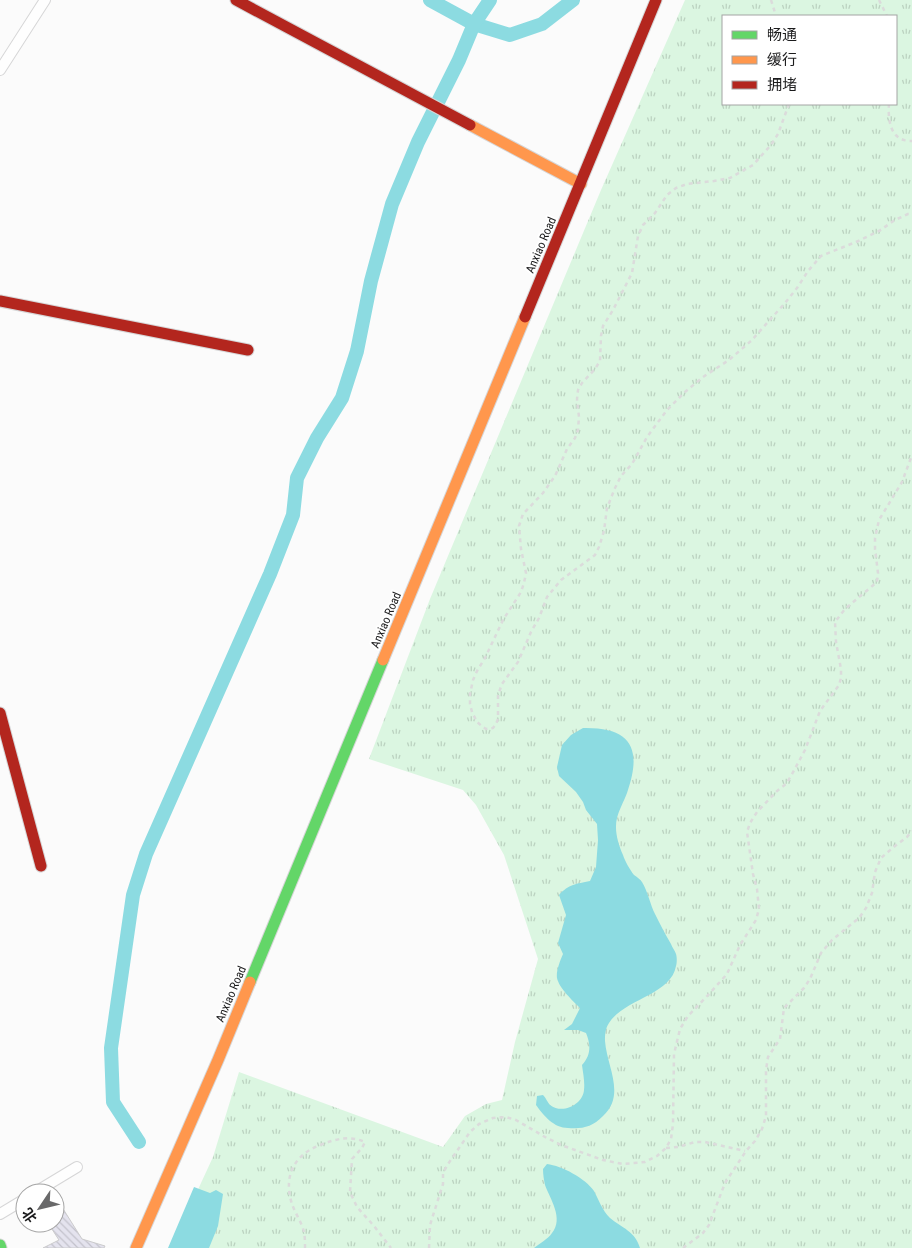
<svg xmlns="http://www.w3.org/2000/svg" width="912" height="1248" viewBox="0 0 912 1248" font-family="'Roboto Condensed','Noto Sans SC',sans-serif">
	<defs>
		<pattern id="grass-tufts" width="24" height="20" patternUnits="userSpaceOnUse" patternTransform="scale(1.25)"><rect width="24" height="20" fill="#dbf6e1"/><path d="M3 7l-1-3M5 7V3M7 7l1-3M15 17l-1-3M17 17v-4M19 17l1-3" fill="none" stroke="#bbd2c0"/></pattern>
		<pattern id="building-back-hatch" width="6" height="6" patternUnits="userSpaceOnUse" patternTransform="scale(1.25)"><rect width="6" height="6" fill="#e4e3ee"/><path d="M-1 5l2 2M0 0l6 6M5-1l2 2" fill="none" stroke="#c3c2cc"/></pattern>
	</defs>
	<rect width="100%" height="100%" fill="#fbfbfb"/>
	<path fill="url(#grass-tufts)" fill-rule="evenodd" d="M 685,0 L 912,0 L 912,1248 L 171,1248 L 213,1157 L 239,1072 L 443,1147 L 465,1116 L 486,1104 L 502,1100 L 515,1042 L 538,959 L 504,855 L 476,805 L 463,790 L 369,759 L 430,599 L 601,190 ZM 723,16 L 896,16 L 896,104 L 723,104 Z"/>
	<g fill="#8cdbe1">
		<path d="M 583,728 C 633,727 642,750 627,793 C 624,801 619,810 617,818 C 614,830 618,844 623,855 C 625,861 630,870 634,875 C 637,877 640,879 642,882 C 648,892 650,904 655,914 C 660,924 665,934 671,944 C 672,947 675,951 676,954 C 677,957 677,963 676,966 C 671,995 624,999 609,1023 C 605,1029 605,1035 605,1041 C 607,1067 626,1095 603,1116 C 592,1127 583,1129 568,1128 C 554,1128 544,1116 536,1105 L 537,1096 L 543,1095 C 546,1098 548,1103 550,1105 C 563,1115 583,1104 584,1090 C 585,1082 583,1073 582,1065 C 591,1055 591,1045 586,1033 L 578,1030 L 564,1030 L 572,1024 L 580,1008 C 573,1001 559,988 557,978 C 556,971 560,961 563,954 L 558,943 L 566,915 L 559,895 C 569,884 576,884 590,881 L 596,867 L 598,840 L 597,824 L 586,810 L 583,802 L 576,792 L 559,776 L 557,767 L 562,745 L 571,735 Z"/>
		<path d="M 547,1164 C 562,1166 585,1178 594,1191 C 599,1200 602,1210 610,1218 C 622,1228 635,1231 640,1248 L 534,1248 C 540,1243 548,1239 552,1233 C 564,1218 550,1199 545,1185 C 544,1180 543,1175 543,1169 Z"/>
		<polygon points="194,1187 210,1193 216,1190 223,1194 218,1226 209,1248 168,1248"/>
	</g>
	<g fill="none" stroke-linecap="round" stroke-linejoin="round">
		<g stroke="#8cdbe1" stroke-width="14">
			<polyline points="430,0 474,24 510,35 542,24 573,0"/>
			<polyline points="139,1142 113,1102 111,1048 133,895 146,854 270,574 293,515 297,478 317,438 342,398 357,351 371,281 392,204 418,142 459,60 474,24 490,0"/>
		</g>
	</g>
	<polygon fill="url(#building-back-hatch)" stroke="#cbcbcc" points="55,1196 82,1239 105,1246 104,1248 43,1248 59,1240 48,1223 55,1223"/>
	<g fill="none" stroke-linecap="round" stroke-linejoin="round">
		<defs>
			<g id="street">
				<polyline points="0,70 45,0"/>
				<polyline points="34,1193 77,1167"/>
				<polyline points="0,1214 25,1199"/>
			</g>
			<g id="fast">
				<polyline points="250,982 383,660"/>
				<polyline points="0,1245 1,1248"/>
			</g>
			<g id="slow">
				<polyline points="470,125 581,184"/>
				<polyline points="383,660 525,317"/>
				<polyline points="136,1248 218,1060 250,982"/>
			</g>
			<g id="jam">
				<polyline points="236,0 470,125"/>
				<polyline points="0,301 248,350"/>
				<polyline points="525,317 656,0"/>
				<polyline points="0,713 41,866"/>
			</g>
		</defs>
		<use href="#street" stroke="#d6d6d7" stroke-width="12"/>
		<use href="#fast" stroke="#d6d6d7" stroke-width="13"/>
		<use href="#slow" stroke="#d6d6d7" stroke-width="13"/>
		<use href="#jam" stroke="#d6d6d7" stroke-width="13"/>
		<g stroke="#dbdbdb" stroke-width="2.5" stroke-dasharray="4 4" stroke-linecap="butt">
			<polyline points="771,0 776,16"/>
			<polyline points="879,0 887,16"/>
			<polyline points="789,104 778,134 771,145 753,165 730,178 714,181 687,184 676,188 667,195 655,213 643,225 638,236 632,273 613,310 603,326 601,336 600,361 595,369 582,383 578,390 577,399 579,417 578,430 575,438 567,449 555,476 543,493 523,514 519,526 521,549 526,573 524,583 521,592 503,620 485,658 477,671 473,680 470,694 470,704 472,712 477,722 483,727 486,729 493,728 496,724 498,719 498,695 502,684 518,662 531,632 539,618 547,597 561,580 595,555 599,547 604,531 607,508 615,488 621,476 632,464 647,437 667,410 685,392 703,377 729,360 751,341 785,303 797,288 808,271 821,256 856,242 879,231 895,220 908,214 912,214"/>
			<path d="M 889,104 C 888,116 889,136 904,140 C 906,141 909,141 912,141"/>
			<polyline points="666,1148 678,1147 695,1142 705,1142 745,1151"/>
			<path d="M 305,1248 C 305,1243 305,1237 304,1232 C 302,1223 295,1213 292,1204 C 283,1176 294,1155 320,1145 C 336,1139 349,1135 365,1142 L 362,1148 L 352,1159 L 350,1192 L 357,1207 L 374,1226 L 391,1248"/>
			<polyline points="429,1248 430,1225 443,1184 443,1173 448,1164 470,1132 479,1124 493,1118 506,1117 516,1120 545,1137 561,1145 603,1160 623,1164 645,1162 657,1156 666,1148 671,1139 673,1124 674,1054 680,1029 688,1016 710,993 727,974 740,945 756,920 759,909 757,889 753,874 747,832 750,823 757,812 777,791 786,784 791,776 805,750 820,711 839,685 841,678 841,669 836,642 835,622 845,609 877,582 878,573 875,549 875,538 879,520 902,482 912,455"/>
			<polyline points="683,1248 703,1233 709,1225 725,1183 746,1151 755,1141 762,1129 766,1116 766,1070 768,1057 780,1039 784,1008 804,988 810,979 821,953 832,940 859,918 866,908 872,893 875,872 881,858 895,846 907,837 912,831"/>
		</g>
		<use href="#street" stroke="#fefefe" stroke-width="10"/>
		<use href="#fast" stroke="#63d668" stroke-width="11"/>
		<use href="#slow" stroke="#ff974d" stroke-width="11"/>
		<use href="#jam" stroke="#b3261e" stroke-width="11"/>
	</g>
	<g text-anchor="middle" stroke-width="4" stroke-linejoin="round" paint-order="stroke">
		<g font-size="12" fill="#1b1b1c" stroke="#fff">
			<text transform="translate(541 245) rotate(-67)" y="4">Anxiao Road</text>
			<text transform="translate(386 620) rotate(-67)" y="4">Anxiao Road</text>
			<text transform="translate(231 994) rotate(-67)" y="4">Anxiao Road</text>
		</g>
	</g>
	<rect x="722" y="15" width="175" height="90" fill="#ffffff" stroke="#a4a4a4"/>
	<rect x="732" y="31" width="25" height="8" fill="#63d668" stroke="#a4a4a4"/>
	<text x="767" y="40" font-size="15" fill="#1b1b1c">畅通</text>
	<rect x="732" y="56" width="25" height="8" fill="#ff974d" stroke="#a4a4a4"/>
	<text x="767" y="65" font-size="15" fill="#1b1b1c">缓行</text>
	<rect x="732" y="81" width="25" height="8" fill="#b3261e" stroke="#a4a4a4"/>
	<text x="767" y="90" font-size="15" fill="#1b1b1c">拥堵</text>
	<g transform="translate(40 1208) rotate(235)"><circle r="24" fill="#ffffff" stroke="#a4a4a4"/>
	<path d="M0-4L9 19L0 12L-9 19Z" fill="#69696a"/>
	<text y="-8" font-size="14" font-weight="bold" text-anchor="middle" fill="#1b1b1c">北</text>
	</g>
</svg>
